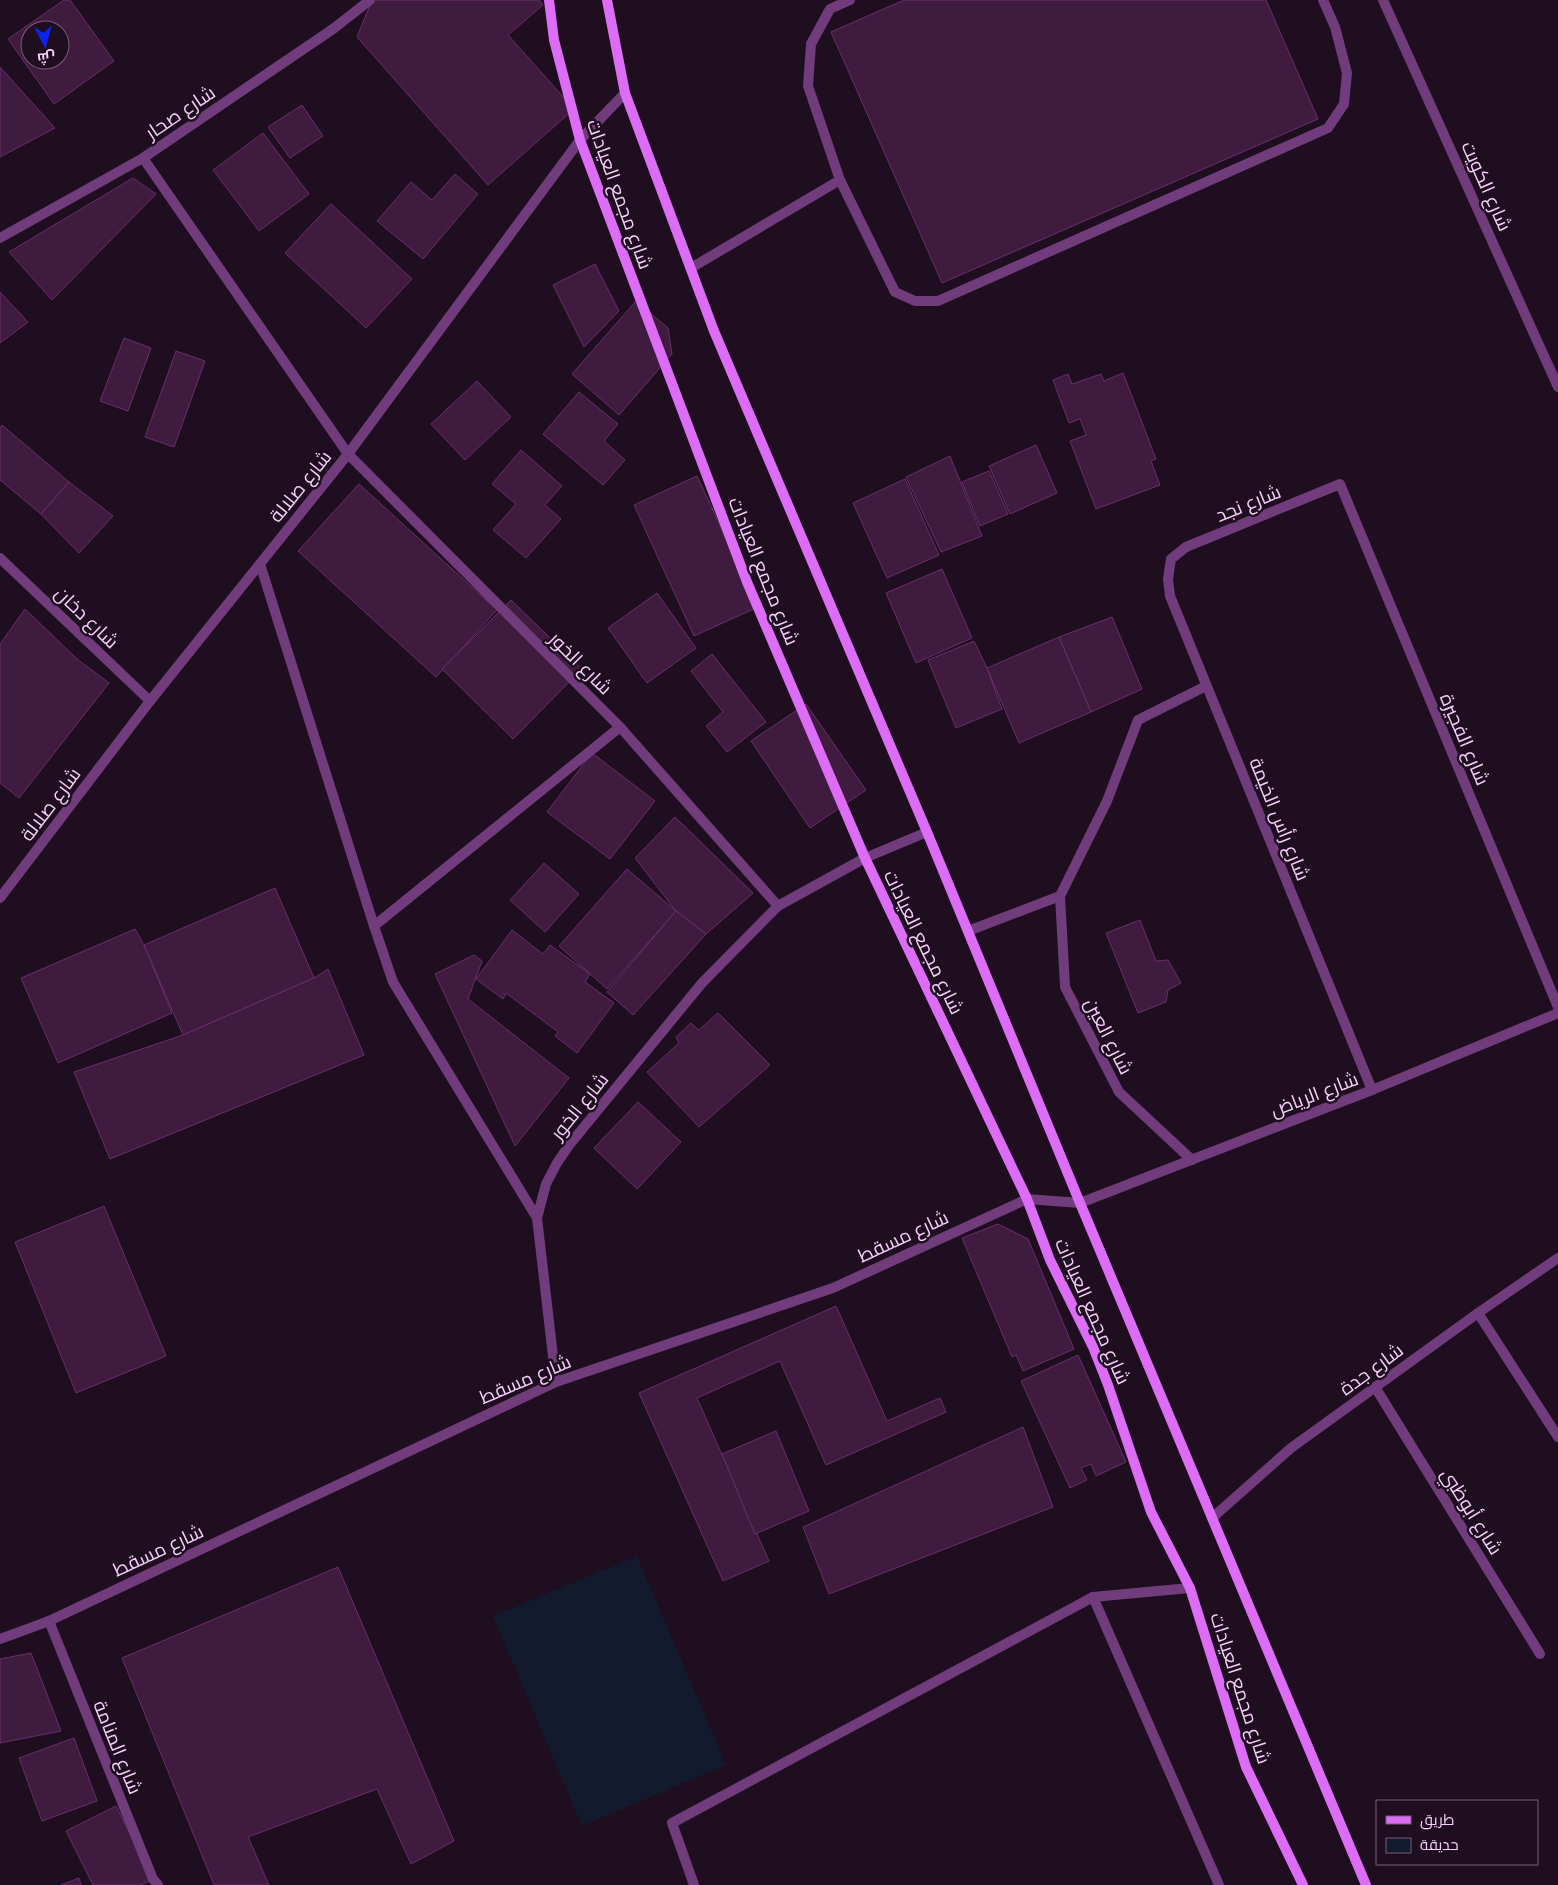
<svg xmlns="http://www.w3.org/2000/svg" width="1558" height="1885" viewBox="0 0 1558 1885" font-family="Figtree,Cairo,sans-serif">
	<rect width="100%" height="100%" fill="#1f0e20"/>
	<polygon fill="#131a2d" points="637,1556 726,1765 582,1826 493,1616"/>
	<g fill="#401b40" stroke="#6a2e6b" fill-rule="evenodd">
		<path d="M 64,0 L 70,0 L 114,61 L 54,104 L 8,39 ZM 30,30 L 60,30 L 60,60 L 30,60 Z"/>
		<polygon points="372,0 539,0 543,5 508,35 574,109 488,185 357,37"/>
		<polygon points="904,0 1266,0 1318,119 942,283 831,32"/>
		<polygon points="0,67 55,128 0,157"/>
		<polygon points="302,105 323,136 290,158 268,127"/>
		<polygon points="263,133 309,194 259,231 213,170"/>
		<polygon points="455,174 478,194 423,259 377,221 411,182 432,200"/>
		<polygon points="133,178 156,194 52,300 9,252"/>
		<polygon points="331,204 412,279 366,328 285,253"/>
		<polygon points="595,264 619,311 584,347 553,285"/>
		<polygon points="0,292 28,322 0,343"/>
		<polygon points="636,301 668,328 672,354 619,415 572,374"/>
		<polygon points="124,338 151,348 128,411 100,401"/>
		<polygon points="176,351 205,361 174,447 145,437"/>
		<polygon points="1123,373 1156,459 1151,461 1160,485 1096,509 1070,441 1086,435 1080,419 1069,423 1053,380 1068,374 1072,384 1101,374 1104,381"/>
		<polygon points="477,381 511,417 465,460 431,424"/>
		<polygon points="579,392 618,424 604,441 625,460 603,485 543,434"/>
		<polygon points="2,425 69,482 41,514 0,480 0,428"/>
		<polygon points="1036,445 1057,493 1010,514 989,466"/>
		<polygon points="521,450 562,486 545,505 561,519 526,558 493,530 516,504 492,484"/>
		<polygon points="950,456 982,536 941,552 906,477"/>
		<polygon points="989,471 1008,514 980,526 962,482"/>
		<polygon points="697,476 758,607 694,636 634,505"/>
		<polygon points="905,479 939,555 887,578 853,503"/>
		<polygon points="69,482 113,516 79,553 41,514"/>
		<polygon points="359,484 497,610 436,677 298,551"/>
		<polygon points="942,569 972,638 916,663 886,593"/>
		<polygon points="657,593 696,648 647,683 608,628"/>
		<polygon points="511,600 582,669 513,739 442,669"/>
		<polygon points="25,609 77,659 109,683 19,798 0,783 0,644"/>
		<polygon points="1112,617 1142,689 1091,712 1059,637"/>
		<polygon points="1059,637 1091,712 1019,743 987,668"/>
		<polygon points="974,641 987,668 1002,709 956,728 928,660"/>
		<polygon points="712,654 766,722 727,752 706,726 723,712 691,671"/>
		<polygon points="806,704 866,790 810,828 751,741"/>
		<polygon points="592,753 655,801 610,859 547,812"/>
		<polygon points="675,817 753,893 706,934 676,911 635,858"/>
		<polygon points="544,863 579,894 545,932 510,900"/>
		<polygon points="627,869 676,911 607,989 559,946"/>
		<polygon points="275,888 314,978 183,1035 144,945"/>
		<polygon points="676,911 706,934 633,1015 607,992"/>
		<polygon points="1140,920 1156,961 1168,960 1181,983 1168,990 1166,1002 1138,1013 1106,933"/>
		<polygon points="135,929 144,945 172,1013 58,1063 21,978"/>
		<polygon points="512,930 543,954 550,945 590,974 585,982 614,1003 577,1053 555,1036 558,1032 506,993 503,999 476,979"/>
		<polygon points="474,955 482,961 468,999 569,1078 515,1146 435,974"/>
		<polygon points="328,969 364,1055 110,1159 74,1072 183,1035 314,978"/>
		<polygon points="718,1013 770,1065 699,1127 647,1072 679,1043 676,1037 691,1023 699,1030"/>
		<polygon points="638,1102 681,1142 637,1189 594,1148"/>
		<polygon points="104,1206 166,1356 76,1393 15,1242"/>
		<polygon points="998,1224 1028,1239 1074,1349 1023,1371 1016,1355 1012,1357 962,1238"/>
		<polygon points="836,1306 887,1421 940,1398 946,1412 826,1465 780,1361 697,1398 769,1561 723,1581 639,1393"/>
		<polygon points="1078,1355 1126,1462 1096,1476 1091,1464 1081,1468 1087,1480 1070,1488 1021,1381"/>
		<polygon points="1023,1427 1053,1507 829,1594 803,1527"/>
		<polygon points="776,1431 809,1511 755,1534 722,1454"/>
		<polygon points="338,1567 454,1841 411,1864 377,1789 248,1837 269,1885 214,1885 122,1658"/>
		<polygon points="31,1653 61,1731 0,1743 0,1659"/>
		<polygon points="74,1738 97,1801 42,1821 19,1758"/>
		<polygon points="116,1806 153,1879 141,1885 93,1885 66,1831"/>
		<polygon points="79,1878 81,1885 61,1885"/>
	</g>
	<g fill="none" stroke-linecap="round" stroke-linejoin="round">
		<g stroke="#713c7c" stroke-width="10">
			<polyline points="850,0 830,9 811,44 808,86 840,180 895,292 915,301 938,301 1328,128 1344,104 1347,73 1335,27 1323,0"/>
			<polyline points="691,268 840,180"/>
			<polyline points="1060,896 1065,987 1119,1092 1192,1160"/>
			<polyline points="968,931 1060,896 1107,801 1138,720 1206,686"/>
			<polyline points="1375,1387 1540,1654"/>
			<polyline points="1093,1597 1219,1885"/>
			<polyline points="694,1885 672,1823 1093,1597 1190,1588"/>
		</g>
		<g stroke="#713c7c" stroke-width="10">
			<polyline points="1383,0 1558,387"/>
			<polyline points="143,158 348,454 620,727 778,906 702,983 570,1144 557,1163 546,1184 537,1218 556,1382"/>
			<polyline points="0,238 143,158 333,29 370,0"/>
			<polyline points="0,558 150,701"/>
			<polyline points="260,564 374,926 393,982 537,1218"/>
			<polyline points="0,898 150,701 348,454 580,140 625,93"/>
			<polyline points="778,906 865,858 927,832"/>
			<polyline points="374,926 620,727"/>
			<polyline points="1372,1090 1170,596 1168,579 1171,559 1186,547 1340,484 1558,1007"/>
			<polyline points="1478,1313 1558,1437"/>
			<polyline points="1212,1518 1291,1448 1478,1313 1558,1258"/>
			<polyline points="49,1621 153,1879 158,1885"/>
			<polyline points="0,1639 49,1621 556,1382 833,1288 1027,1199 1080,1203 1372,1090 1558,1013"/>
		</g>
		<g stroke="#dd6cf7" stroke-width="10">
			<polyline points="549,0 554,40 580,140 747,582 865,858 1027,1199 1050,1260 1093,1347 1108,1385 1151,1512 1190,1588 1246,1767 1303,1885"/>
			<polyline points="607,0 625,93 714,331 927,832 1080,1203 1366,1885"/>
		</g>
	</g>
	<g text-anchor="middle" stroke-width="5" stroke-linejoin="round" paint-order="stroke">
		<g font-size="19" fill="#f8d0fc" stroke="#1f0e20">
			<text transform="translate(180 112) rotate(-34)" y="7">شارع صحار</text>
			<text transform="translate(1487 186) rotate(66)" y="7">شارع الكويت</text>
			<text transform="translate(620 194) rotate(70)" y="7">شارع مجمع العيادات</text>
			<text transform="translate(300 486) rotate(-51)" y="7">شارع صلالة</text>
			<text transform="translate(1248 503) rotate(-22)" y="7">شارع نجد</text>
			<text transform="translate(764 571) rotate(68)" y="7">شارع مجمع العيادات</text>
			<text transform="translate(87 617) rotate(44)" y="7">شارع دخان</text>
			<text transform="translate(581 663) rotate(45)" y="7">شارع الخور</text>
			<text transform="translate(1465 739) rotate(67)" y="7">شارع الفجيرة</text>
			<text transform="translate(50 804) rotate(-53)" y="7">شارع صلالة</text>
			<text transform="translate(1280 819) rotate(68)" y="7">شارع رأس الخيمة</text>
			<text transform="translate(924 942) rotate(64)" y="7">شارع مجمع العيادات</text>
			<text transform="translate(1109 1036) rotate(63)" y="7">شارع العين</text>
			<text transform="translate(1314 1094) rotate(-21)" y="7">شارع الرياض</text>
			<text transform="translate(579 1106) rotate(-51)" y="7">شارع الخور</text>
			<text transform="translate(903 1236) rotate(-25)" y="7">شارع مسقط</text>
			<text transform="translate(1093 1311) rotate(66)" y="7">شارع مجمع العيادات</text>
			<text transform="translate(1371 1369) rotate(-36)" y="7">شارع جدة</text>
			<text transform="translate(525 1379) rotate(-23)" y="7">شارع مسقط</text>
			<text transform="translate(1472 1511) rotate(58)" y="7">شارع أبوظبي</text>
			<text transform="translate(158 1550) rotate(-25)" y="7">شارع مسقط</text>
			<text transform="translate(1241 1688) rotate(72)" y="7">شارع مجمع العيادات</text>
			<text transform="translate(118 1747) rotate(68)" y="7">شارع المنامة</text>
		</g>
	</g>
	<rect x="1376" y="1800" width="162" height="65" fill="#1f0e20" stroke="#765c78"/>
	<rect x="1386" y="1816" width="25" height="8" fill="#dd6cf7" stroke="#765c78"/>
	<text x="1420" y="1825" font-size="15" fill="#f8d0fc">طريق</text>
	<rect x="1386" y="1838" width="25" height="15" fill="#131a2d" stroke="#765c78"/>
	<text x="1420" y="1850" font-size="15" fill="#f8d0fc">حديقة</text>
	<g transform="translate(45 45) rotate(174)"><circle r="24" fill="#1f0e20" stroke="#765c78"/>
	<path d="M0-4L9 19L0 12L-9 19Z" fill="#0d25eb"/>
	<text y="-8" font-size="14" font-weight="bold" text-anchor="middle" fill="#f8d0fc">ش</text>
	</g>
</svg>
